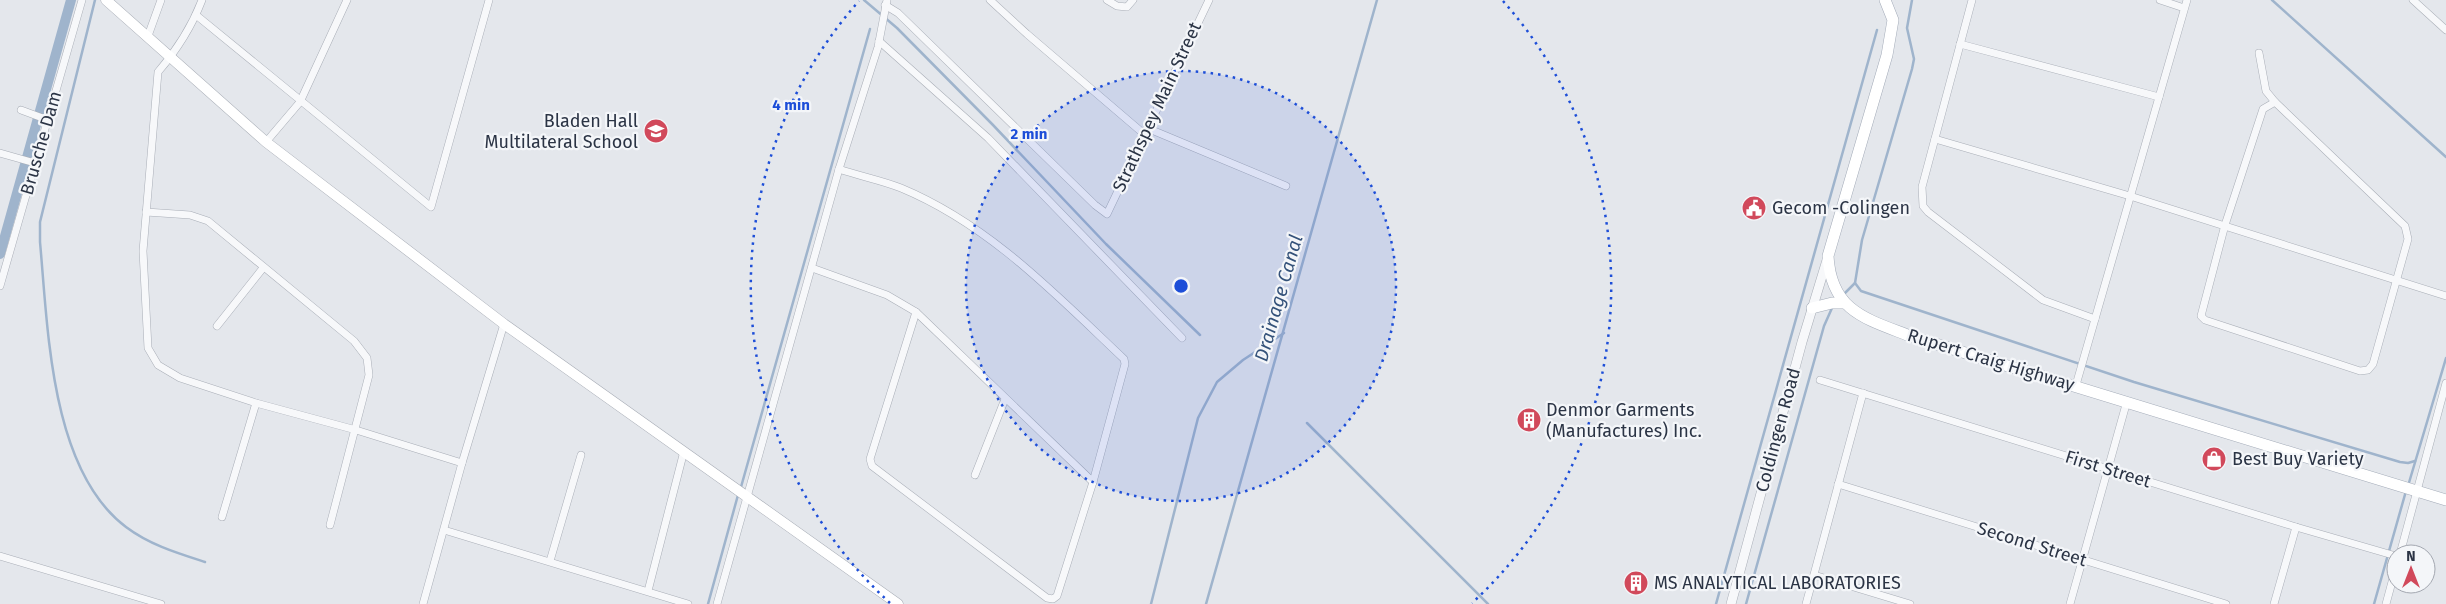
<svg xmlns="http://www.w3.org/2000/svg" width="2446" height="604" viewBox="0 0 2446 604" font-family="'Fira Sans',sans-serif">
	<rect width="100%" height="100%" fill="#e4e7ec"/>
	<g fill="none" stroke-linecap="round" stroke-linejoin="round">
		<g stroke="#9fb4cc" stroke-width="2.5">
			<path d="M 95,0 L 40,222 L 40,242 C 48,328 50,470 126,527 C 150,545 177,553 205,562"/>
			<polyline points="864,0 897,28 993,125 1106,244 1200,335"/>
			<polyline points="1912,0 1907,28 1914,59 1912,69 1862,240 1855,283 1861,291 2134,382 2400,462 2408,463 2415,461"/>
			<polyline points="2272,0 2446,157"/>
			<polyline points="1844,294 1855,283"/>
			<polyline points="1307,423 1488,604"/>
			<polyline points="2408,486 2446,358"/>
			<polyline points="741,487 870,29"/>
			<polyline points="708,604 738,495"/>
			<polyline points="1151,604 1198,418 1217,382 1243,360 1284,333"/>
			<polyline points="1206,604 1377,0"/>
			<polyline points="1716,604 1877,30"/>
			<polyline points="1746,604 1824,326 1832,308"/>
			<polyline points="2374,604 2406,491"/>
		</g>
		<polyline stroke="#9fb4cc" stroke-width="10" points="0,254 71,0"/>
		<defs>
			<g id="minor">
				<path d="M 202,0 C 192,26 176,51 158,72 L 143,251 L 148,348 L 158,365 L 180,378 L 256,403 L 356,430 L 462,463"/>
				<polyline points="990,0 1027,34 1144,134"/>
				<polyline points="1107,0 1117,6 1127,7 1133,0"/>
				<polyline points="1972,0 1922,187 1923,206 1928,212 2043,300 2095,319"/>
				<polyline points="2160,0 2184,8"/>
				<polyline points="2413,0 2446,30"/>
				<polyline points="885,5 898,13 1095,205 1107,214 1209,0"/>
				<polyline points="196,15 431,207 489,0"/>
				<polyline points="148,36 161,0"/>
				<polyline points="879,41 988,138 1182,338"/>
				<polyline points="1960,44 2159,97"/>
				<polyline points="2259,53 2266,91 2275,102"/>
				<polygon points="2275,102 2405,226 2408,239 2373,364 2368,370 2360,371 2205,320 2201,316 2225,225 2263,109"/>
				<polyline points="21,110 48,120"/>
				<polyline points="1147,128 1286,186"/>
				<polyline points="1935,139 2130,196 2446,296"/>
				<polyline points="266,142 300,102 347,0"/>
				<polyline points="0,153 35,163"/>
				<path d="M 839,169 C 859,176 881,180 901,188 C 990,225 1056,295 1124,359 L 1125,364 L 1093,482 L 1057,596 L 1053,599 L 1047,598 L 872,466 L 870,459 L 916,312"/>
				<polyline points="146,212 190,215 208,221 354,341 367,358 369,375 330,525"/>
				<polyline points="812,268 887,295 916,312 1093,482"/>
				<polyline points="0,286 82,0"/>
				<polyline points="217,326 263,268"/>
				<polyline points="1820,380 2296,527 2396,556"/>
				<polyline points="2076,385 2187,0"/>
				<polyline points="975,475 1005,399"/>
				<polyline points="1838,484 2226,604"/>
				<polyline points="222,517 256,403"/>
				<polyline points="444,530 688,604"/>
				<polyline points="2400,554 2446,383"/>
				<polyline points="0,556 161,604"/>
				<polyline points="550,561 581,455"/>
				<polyline points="1814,575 1910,604"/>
				<polyline points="648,591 684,451"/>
				<polyline points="423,604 462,463 504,324"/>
				<polyline points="717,604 839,169 878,47 887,0"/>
				<polyline points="1806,604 1863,393"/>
				<polyline points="2070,604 2127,401"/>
				<polyline points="2274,604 2296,527"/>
				<polyline points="2386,604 2396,567"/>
			</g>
			<polyline id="tertiary" points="1731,604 1802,342 1827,260"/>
			<polyline id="secondary" points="106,0 266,142 504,324 898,604"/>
			<g id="primary">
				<path d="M 1885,0 L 1893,20 L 1887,55 L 1828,256 C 1831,311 1866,319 1910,336 L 2446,500"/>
				<polyline points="1812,308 1832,303 1844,303"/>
			</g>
		</defs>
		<use href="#minor" stroke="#a9aeb7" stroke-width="8"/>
		<use href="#tertiary" stroke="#a9aeb7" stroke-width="10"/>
		<use href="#secondary" stroke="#a9aeb7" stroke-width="11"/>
		<use href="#primary" stroke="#a3abb8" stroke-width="12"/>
		<use href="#minor" stroke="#f7f8fa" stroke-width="7"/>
		<use href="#tertiary" stroke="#f7f8fa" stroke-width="9"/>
		<use href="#secondary" stroke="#fff" stroke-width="10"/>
		<use href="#primary" stroke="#fff" stroke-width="11"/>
	</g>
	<circle cx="1181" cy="286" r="215" fill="#1d4ed8" fill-opacity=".12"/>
	<g fill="none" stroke="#1d4ed8" stroke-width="2.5" stroke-dasharray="2.5 5">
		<circle cx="1181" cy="286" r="215"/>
		<path d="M890 603A430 430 0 0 1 859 1M1503 1A430 430 0 0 1 1472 603"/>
	</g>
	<defs>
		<symbol id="school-disc" viewBox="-11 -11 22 22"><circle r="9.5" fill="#d1495b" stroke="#f4f6f9"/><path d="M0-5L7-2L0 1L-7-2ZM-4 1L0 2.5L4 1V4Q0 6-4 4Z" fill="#fff"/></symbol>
		<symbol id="civic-disc" viewBox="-11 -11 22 22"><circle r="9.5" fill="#d1495b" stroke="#f4f6f9"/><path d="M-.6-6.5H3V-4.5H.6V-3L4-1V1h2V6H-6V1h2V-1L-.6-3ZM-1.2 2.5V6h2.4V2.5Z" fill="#fff"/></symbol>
		<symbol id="building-disc" viewBox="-11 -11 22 22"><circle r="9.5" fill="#d1495b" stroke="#f4f6f9"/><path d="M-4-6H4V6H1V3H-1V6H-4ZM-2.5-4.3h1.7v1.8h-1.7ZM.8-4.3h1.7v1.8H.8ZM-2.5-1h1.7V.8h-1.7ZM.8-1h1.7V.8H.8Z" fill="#fff"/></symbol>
		<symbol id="shop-disc" viewBox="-11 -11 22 22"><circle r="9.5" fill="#d1495b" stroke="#f4f6f9"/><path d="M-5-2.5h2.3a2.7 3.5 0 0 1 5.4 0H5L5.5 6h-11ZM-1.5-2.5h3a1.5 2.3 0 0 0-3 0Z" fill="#fff"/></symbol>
	</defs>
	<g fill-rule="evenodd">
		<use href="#school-disc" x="642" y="117" width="28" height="28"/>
		<use href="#civic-disc" x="1740" y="194" width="28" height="28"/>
		<use href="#building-disc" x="1515" y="406" width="28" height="28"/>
		<use href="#shop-disc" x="2200" y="445" width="28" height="28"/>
		<use href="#building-disc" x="1622" y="569" width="28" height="28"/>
	</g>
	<g text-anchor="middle" stroke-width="4.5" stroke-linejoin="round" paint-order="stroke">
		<g font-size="18" fill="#2b3445" stroke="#f4f6f9">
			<text transform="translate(1157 107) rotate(-65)" y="6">Strathspey Main Street</text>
			<text transform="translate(41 143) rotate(-74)" y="6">Brusche Dam</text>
			<text transform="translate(1991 360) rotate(17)" y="6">Rupert Craig Highway</text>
			<text transform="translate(1778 430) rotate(-75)" y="6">Coldingen Road</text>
			<text transform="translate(2108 469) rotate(17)" y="6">First Street</text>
			<text transform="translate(2032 544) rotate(17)" y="6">Second Street</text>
		</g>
		<g font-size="18" fill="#2b3445" stroke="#f4f6f9" text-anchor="start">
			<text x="638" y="127" text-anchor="end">Bladen Hall<tspan x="638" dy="21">Multilateral School</tspan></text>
			<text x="1772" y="214">Gecom -Colingen</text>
			<text x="1546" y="416">Denmor Garments<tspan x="1546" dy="21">(Manufactures) Inc.</tspan></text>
			<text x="2232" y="465">Best Buy Variety</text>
			<text x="1654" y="589">MS ANALYTICAL LABORATORIES</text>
		</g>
		<g font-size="19" font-style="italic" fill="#34527a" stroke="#f4f6f9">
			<text transform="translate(1278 298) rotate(-74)" y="7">Drainage Canal</text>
		</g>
	</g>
	<circle cx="1181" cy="286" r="8" fill="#1d4ed8" stroke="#f4f6f9" stroke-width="2.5"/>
	<g font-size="15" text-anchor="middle" font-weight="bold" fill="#1d4ed8" stroke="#f4f6f9" stroke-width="4.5" stroke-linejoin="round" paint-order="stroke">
		<text x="791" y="110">4 min</text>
		<text x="1029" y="139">2 min</text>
	</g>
	<g transform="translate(2411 569)"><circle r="24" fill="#f4f6f9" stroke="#a4a8b1"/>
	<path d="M0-4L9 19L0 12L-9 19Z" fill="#d1495b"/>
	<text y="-8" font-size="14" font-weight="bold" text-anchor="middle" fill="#2b3445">N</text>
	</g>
</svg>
